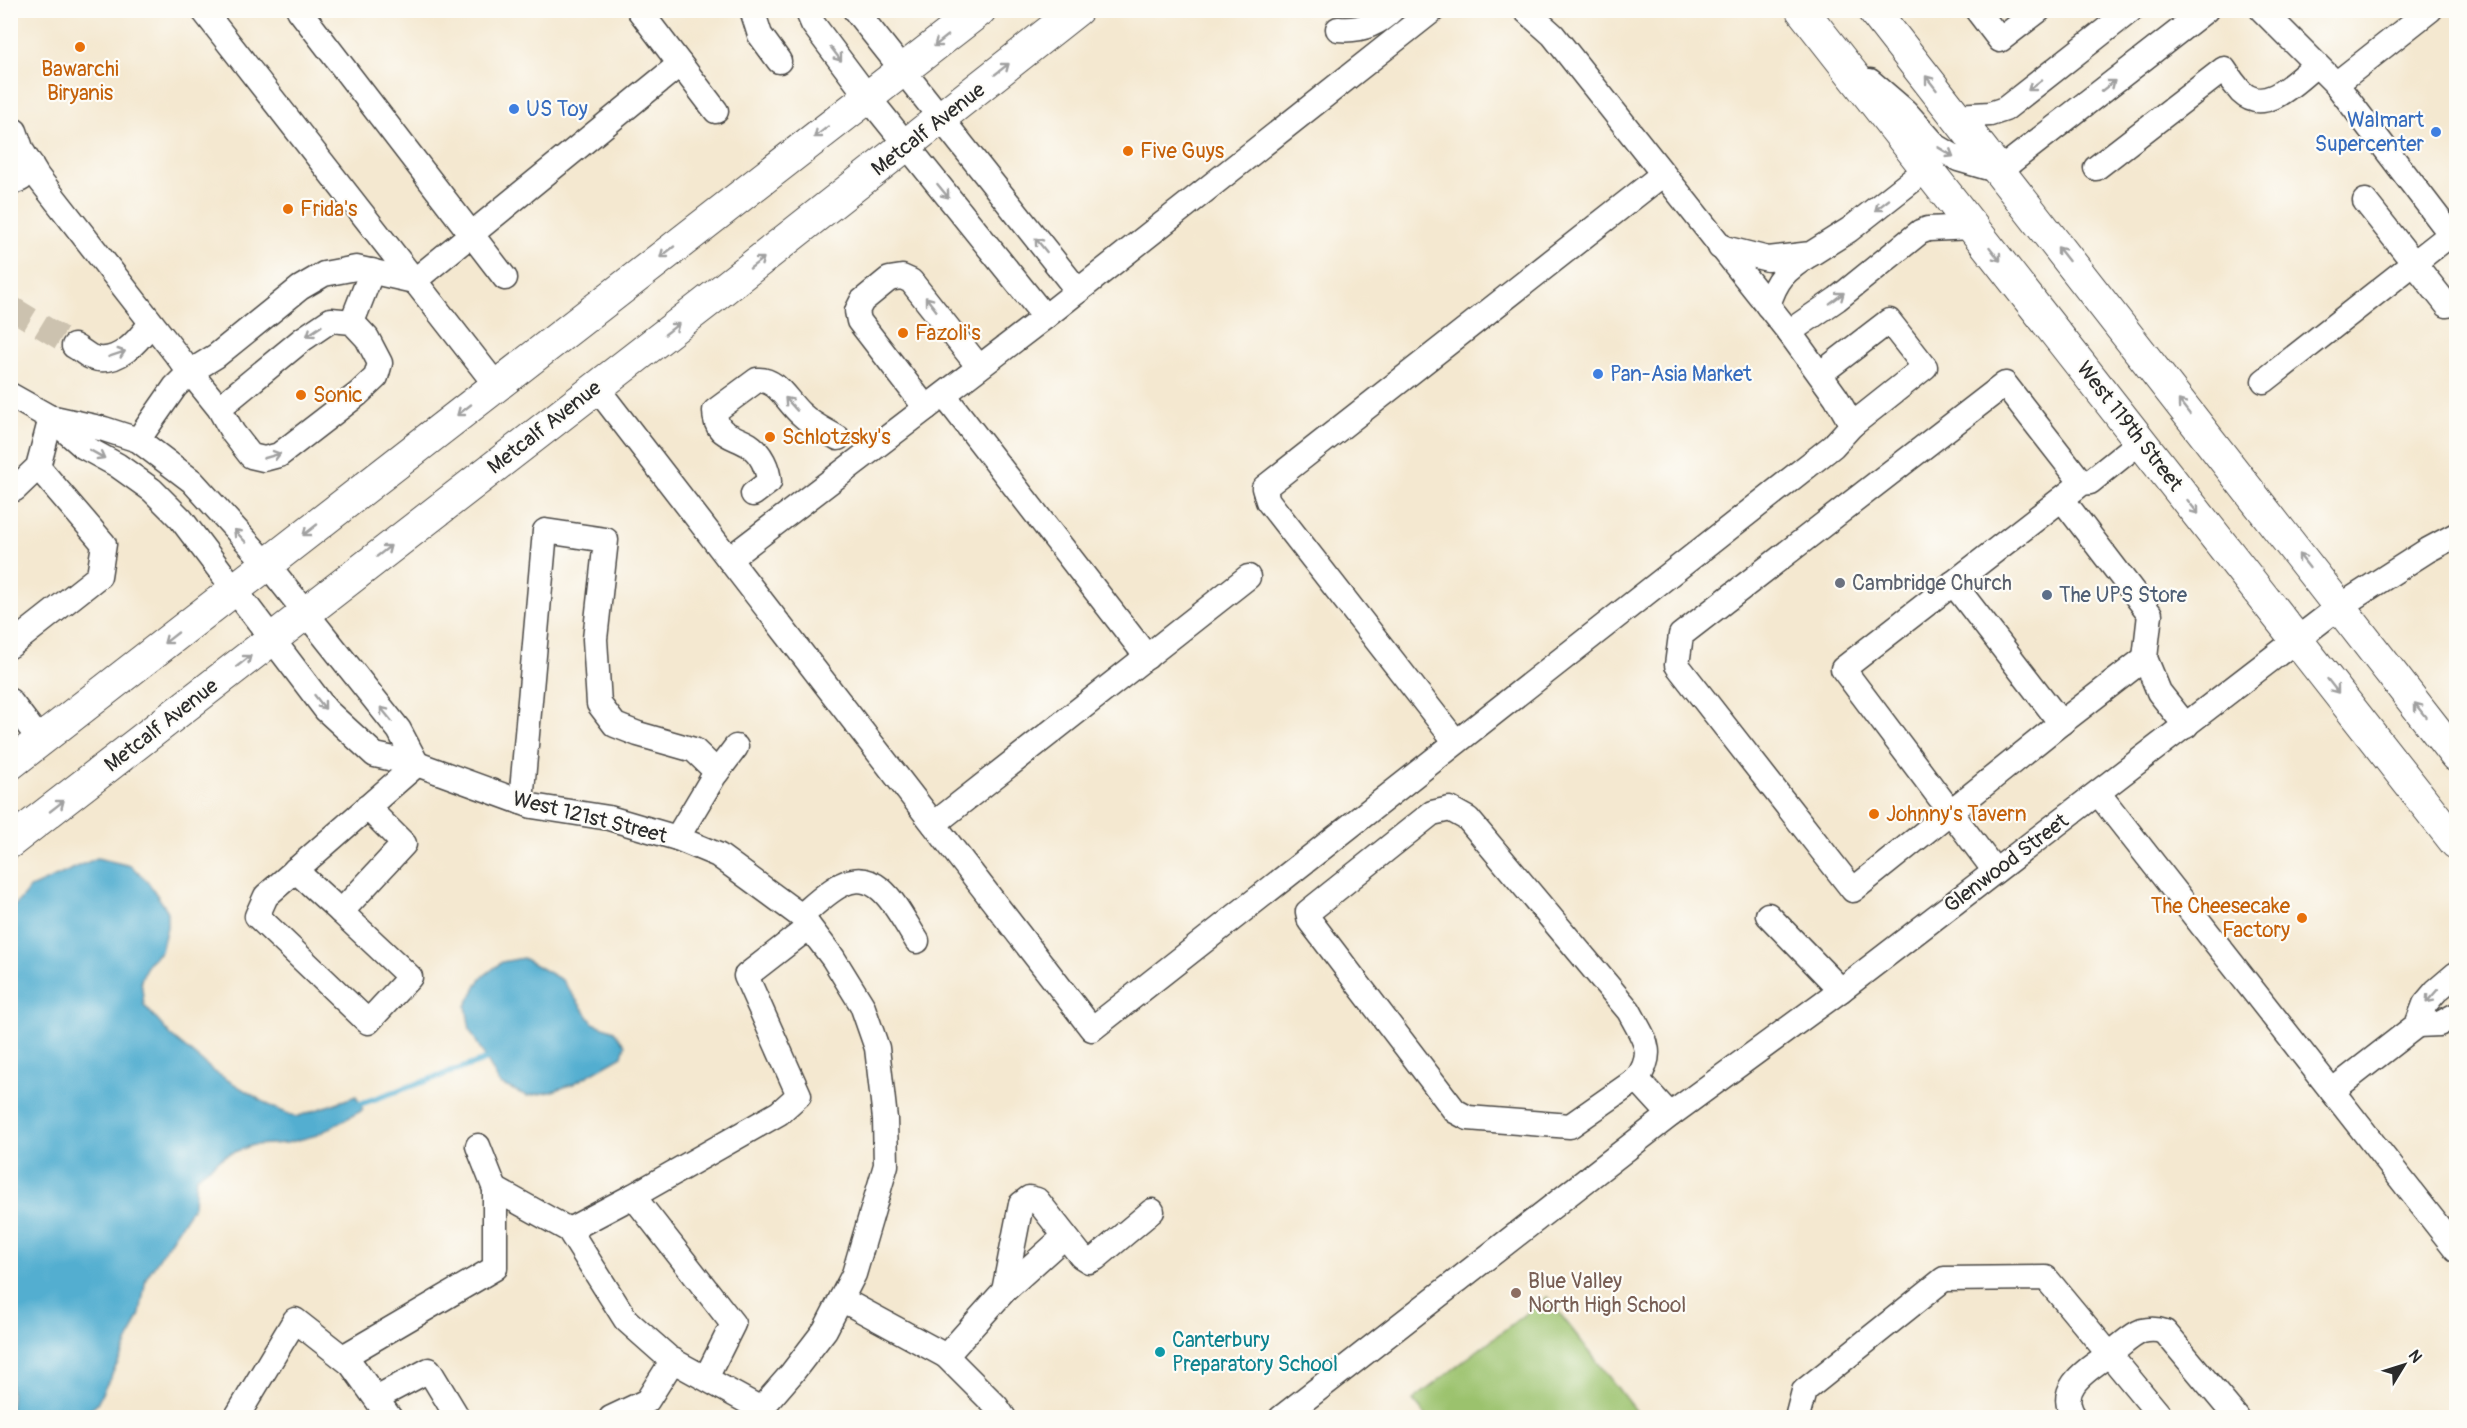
<svg xmlns="http://www.w3.org/2000/svg" width="2467" height="1428" viewBox="0 0 2467 1428" font-family="Pangolin,sans-serif">
	<rect width="100%" height="100%" fill="#fdfcf7"/>
	<filter id="ink" filterUnits="userSpaceOnUse"><feTurbulence type="fractalNoise" baseFrequency=".0167" numOctaves="2"/><feDisplacementMap in="SourceGraphic" scale="12" xChannelSelector="R" yChannelSelector="G"/><feConvolveMatrix kernelMatrix="1 2 1 2 8 2 1 2 1" color-interpolation-filters="sRGB"/></filter>
	<filter id="wash" filterUnits="userSpaceOnUse"><feTurbulence type="fractalNoise" baseFrequency=".008" numOctaves="4" result="noise"/><feDisplacementMap in="SourceGraphic" scale="24" xChannelSelector="R" yChannelSelector="G"/><feGaussianBlur stdDeviation="1.35" result="paint"/><feColorMatrix in="noise" values="0 0 0 0 0 0 0 0 0 0 0 0 0 0 0 0 0 1.4 0 .05"/><feComposite in="paint" operator="in"/></filter>
	<g filter="url(#wash)">
		<rect width="100%" height="100%" fill="#f4e8d0"/>
		<polygon fill="#9bc26d" stroke="#63764c" stroke-width="1.5" points="1547,1297 1640,1417 1427,1417 1413,1400"/>
		<g fill="#52aed0" stroke="#3e6c7e" stroke-width="1.5">
			<polygon points="97,858 131,866 148,882 167,910 167,927 161,951 148,963 141,980 144,1005 171,1036 216,1073 272,1107 296,1117 356,1096 363,1110 317,1135 287,1143 253,1145 226,1155 196,1177 194,1205 146,1278 140,1314 122,1355 97,1403 83,1417 11,1417 11,910 30,888"/>
			<polygon points="523,958 562,980 593,1023 614,1031 625,1045 622,1056 573,1084 550,1092 527,1096 500,1084 470,1030 466,1006 481,978 502,962"/>
		</g>
		<g fill="none" stroke-linecap="round" stroke-linejoin="round">
			<polyline stroke="#52aed0" stroke-width="6" points="360,1104 485,1060"/>
		</g>
	</g>
	<g filter="url(#ink)">
		<g fill="none" stroke-linecap="round" stroke-linejoin="round">
			<polyline stroke="#ccc2af" stroke-width="24" stroke-dasharray="24 12" stroke-linecap="butt" points="10,307 74,346"/>
			<defs>
				<g id="minor">
					<polyline points="203,10 496,385"/>
					<polyline points="299,10 505,278"/>
					<polyline points="639,10 716,111"/>
					<polyline points="752,10 760,35 779,61"/>
					<polyline points="807,10 813,24 867,96 1045,317"/>
					<polyline points="855,10 1078,291"/>
					<polyline points="1977,10 2000,40 2039,10"/>
					<polyline points="2262,10 2336,84 2456,241"/>
					<path d="M 1338,29 C 1359,31 1377,25 1392,10"/>
					<polyline points="1870,81 1905,111 1936,146 1958,159 1999,171 2206,10"/>
					<polyline points="2336,84 2430,10"/>
					<polyline points="1956,116 1990,114 2005,109 2131,10"/>
					<polyline points="10,132 15,131 22,151 37,176 190,372 175,387 138,440"/>
					<path d="M 2096,168 L 2224,69 C 2229,77 2235,85 2241,92 C 2266,116 2296,80 2316,65"/>
					<polyline points="10,183 21,179 30,163"/>
					<polyline points="2365,201 2447,305"/>
					<polyline points="1720,247 1768,259 1811,254 1849,230 1928,168"/>
					<path d="M 1768,306 C 1776,278 1786,270 1809,255"/>
					<polyline points="352,322 372,271"/>
					<polyline points="1789,332 1837,299 1920,232 1928,229 1973,227"/>
					<path d="M 74,346 C 80,349 85,354 91,357 C 117,367 138,341 151,323"/>
					<polyline points="1820,374 1889,321 1925,367 1852,425"/>
					<polyline points="2264,381 2451,234"/>
					<polyline points="596,387 1092,1029 1833,446 1852,425 1836,397 1789,332 1553,35 1525,10"/>
					<polyline points="10,395 51,418 84,447 117,465 152,490 181,519 326,710 375,755 417,764 532,806 609,818 677,838 718,855 801,916 833,958 862,1005 877,1048 885,1119 886,1165 854,1274 825,1330 792,1373 753,1418"/>
					<polyline points="944,395 1147,657"/>
					<polyline points="219,408 303,339 331,320 352,322 367,338 380,363 376,377 358,394 279,455 264,459 251,456 233,433 219,408 190,372 216,356 300,288 324,274 356,268 414,281 680,64"/>
					<polyline points="926,408 859,321 857,311 862,301 889,279 902,277 911,281 979,367"/>
					<polyline points="54,418 104,429 138,440 192,481 267,564 399,730 417,764"/>
					<polyline points="10,490 15,489 38,467 51,418"/>
					<path d="M 753,494 L 769,482 C 768,468 761,453 749,445 C 733,435 715,436 715,411 L 757,380 C 777,378 787,402 801,414 C 811,424 826,431 838,438"/>
					<polyline points="2062,499 2150,614 2145,658 2159,692 2186,726"/>
					<polyline points="729,559 1045,317 1433,10"/>
					<polyline points="1953,583 2061,723 1853,890 1677,665 1681,635 2005,384 2082,483"/>
					<polyline points="10,646 99,576 104,544 38,467"/>
					<polyline points="10,701 40,740"/>
					<polyline points="2061,723 2145,658"/>
					<polyline points="1456,742 1268,501 1264,488 1663,174"/>
					<polyline points="2098,793 2456,1249"/>
					<polyline points="521,802 545,531 606,540 595,639 599,704 615,725 638,734 694,750 717,772"/>
					<polyline points="367,807 404,844 341,912 410,977 368,1022 257,916 266,896 417,764"/>
					<polyline points="934,824 1248,577"/>
					<polyline points="677,838 714,776 736,747"/>
					<polyline points="295,870 341,912"/>
					<polyline points="1995,871 1843,669 2082,483 2090,482 2141,441"/>
					<polyline points="1768,915 1841,990"/>
					<path d="M 801,916 C 813,906 827,892 841,885 C 880,865 899,914 917,941"/>
					<polyline points="2417,1025 2439,1024 2456,1015"/>
					<path d="M 1637,1079 L 1570,1126 L 1468,1118 L 1455,1111 L 1310,921 L 1308,912 L 1432,813 L 1450,809 L 1468,819 L 1629,1011 C 1643,1038 1657,1051 1637,1079 L 1670,1115"/>
					<polyline points="2332,1091 2417,1025 2425,1004 2436,991 2456,974"/>
					<polyline points="495,1189 569,1230 626,1320 670,1359 761,1409"/>
					<polyline points="569,1230 633,1196"/>
					<polyline points="1004,1291 1021,1204 1029,1198 1037,1200 1081,1256 1089,1261 1096,1258 1152,1211"/>
					<polyline points="841,1299 946,1356 996,1406 1004,1418"/>
					<polyline points="946,1356 1004,1291 1065,1236"/>
					<polyline points="343,1357 495,1268 495,1189 478,1146"/>
					<polyline points="706,1378 733,1324 633,1196 779,1113 799,1095 746,976 809,927"/>
					<polyline points="376,1398 429,1370 458,1418"/>
					<polyline points="236,1418 295,1320 351,1364 390,1418"/>
					<polyline points="611,1418 647,1401 673,1360"/>
					<polyline points="1281,1418 1670,1115 1841,990 2339,607 2428,550 2456,535"/>
					<polyline points="1797,1418 1804,1391 1944,1279 2046,1278 2162,1418"/>
					<path d="M 2075,1418 C 2053,1387 2091,1368 2111,1353 C 2121,1346 2131,1335 2142,1331 C 2151,1329 2157,1329 2165,1332 L 2237,1418"/>
				</g>
				<g id="major">
					<polyline points="1802,10 2456,843"/>
					<polyline points="1873,10 2456,756"/>
					<polyline points="10,764 980,10"/>
					<polyline points="10,842 711,299 1077,10"/>
				</g>
			</defs>
			<use href="#minor" stroke="#494744" stroke-width="27"/>
			<use href="#major" stroke="#494744" stroke-width="34"/>
			<use href="#minor" stroke="#fff" stroke-width="24"/>
			<use href="#major" stroke="#fff" stroke-width="32"/>
		</g>
		<defs><path id="oneway-shaft" d="M-6 0H5M1.5-3L5.5 0L1.5 3" fill="none" stroke-width="1.6" stroke-linecap="round" stroke-linejoin="round" transform="scale(1.5)"/></defs>
		<g stroke="#a0a0a0">
			<use href="#oneway-shaft" transform="translate(941 41) rotate(142)"/>
			<use href="#oneway-shaft" transform="translate(836 54) rotate(53)"/>
			<use href="#oneway-shaft" transform="translate(1002 69) rotate(-38)"/>
			<use href="#oneway-shaft" transform="translate(1931 83) rotate(-128)"/>
			<use href="#oneway-shaft" transform="translate(2035 85) rotate(142)"/>
			<use href="#oneway-shaft" transform="translate(2108 86) rotate(-38)"/>
			<use href="#oneway-shaft" transform="translate(821 132) rotate(142)"/>
			<use href="#oneway-shaft" transform="translate(1946 152) rotate(31)"/>
			<use href="#oneway-shaft" transform="translate(943 191) rotate(51)"/>
			<use href="#oneway-shaft" transform="translate(1882 205) rotate(142)"/>
			<use href="#oneway-shaft" transform="translate(1041 245) rotate(-129)"/>
			<use href="#oneway-shaft" transform="translate(667 252) rotate(142)"/>
			<use href="#oneway-shaft" transform="translate(1995 254) rotate(52)"/>
			<use href="#oneway-shaft" transform="translate(2063 254) rotate(-128)"/>
			<use href="#oneway-shaft" transform="translate(757 263) rotate(-38)"/>
			<use href="#oneway-shaft" transform="translate(1837 298) rotate(-37)"/>
			<use href="#oneway-shaft" transform="translate(931 304) rotate(-128)"/>
			<use href="#oneway-shaft" transform="translate(672 329) rotate(-38)"/>
			<use href="#oneway-shaft" transform="translate(314 331) rotate(146)"/>
			<use href="#oneway-shaft" transform="translate(117 354) rotate(-19)"/>
			<use href="#oneway-shaft" transform="translate(791 404) rotate(-132)"/>
			<use href="#oneway-shaft" transform="translate(2184 407) rotate(-128)"/>
			<use href="#oneway-shaft" transform="translate(464 410) rotate(142)"/>
			<use href="#oneway-shaft" transform="translate(97 454) rotate(29)"/>
			<use href="#oneway-shaft" transform="translate(272 456) rotate(-16)"/>
			<use href="#oneway-shaft" transform="translate(2193 507) rotate(52)"/>
			<use href="#oneway-shaft" transform="translate(310 530) rotate(142)"/>
			<use href="#oneway-shaft" transform="translate(240 536) rotate(-133)"/>
			<use href="#oneway-shaft" transform="translate(384 551) rotate(-38)"/>
			<use href="#oneway-shaft" transform="translate(2304 561) rotate(-128)"/>
			<use href="#oneway-shaft" transform="translate(171 638) rotate(142)"/>
			<use href="#oneway-shaft" transform="translate(244 661) rotate(-38)"/>
			<use href="#oneway-shaft" transform="translate(2333 686) rotate(52)"/>
			<use href="#oneway-shaft" transform="translate(320 702) rotate(52)"/>
			<use href="#oneway-shaft" transform="translate(2420 710) rotate(-128)"/>
			<use href="#oneway-shaft" transform="translate(386 714) rotate(-129)"/>
			<use href="#oneway-shaft" transform="translate(57 806) rotate(-38)"/>
			<use href="#oneway-shaft" transform="translate(2432 996) rotate(131)"/>
		</g>
	</g>
	<g fill="#e8710a" stroke="#fdfcf7" stroke-width="2">
		<circle cx="80" cy="47" r="6"/>
		<circle cx="1128" cy="151" r="6"/>
		<circle cx="288" cy="209" r="6"/>
		<circle cx="903" cy="333" r="6"/>
		<circle cx="301" cy="395" r="6"/>
		<circle cx="770" cy="437" r="6"/>
		<circle cx="1874" cy="814" r="6"/>
		<circle cx="2302" cy="918" r="6"/>
	</g>
	<g fill="#3f7fe0" stroke="#fdfcf7" stroke-width="2">
		<circle cx="514" cy="109" r="6"/>
		<circle cx="2436" cy="132" r="6"/>
		<circle cx="1598" cy="374" r="6"/>
	</g>
	<circle fill="#6b7280" stroke="#fdfcf7" stroke-width="2" cx="1840" cy="583" r="6"/>
	<circle fill="#5c6f8a" stroke="#fdfcf7" stroke-width="2" cx="2047" cy="595" r="6"/>
	<circle fill="#8d6e63" stroke="#fdfcf7" stroke-width="2" cx="1516" cy="1293" r="6"/>
	<circle fill="#0f9aa8" stroke="#fdfcf7" stroke-width="2" cx="1160" cy="1352" r="6"/>
	<g text-anchor="middle" stroke-width="4.5" stroke-linejoin="round" paint-order="stroke">
		<g font-size="21" fill="#c56008" stroke="#fdfcf7" text-anchor="start">
			<text x="80" y="76" text-anchor="middle">Bawarchi<tspan x="80" dy="24">Biryanis</tspan></text>
			<text x="1140" y="158">Five Guys</text>
			<text x="300" y="216">Frida's</text>
			<text x="915" y="340">Fazoli's</text>
			<text x="313" y="402">Sonic</text>
			<text x="782" y="444">Schlotzsky's</text>
			<text x="1886" y="821">Johnny's Tavern</text>
			<text x="2290" y="913" text-anchor="end">The Cheesecake<tspan x="2290" dy="24">Factory</tspan></text>
		</g>
		<g font-size="21" fill="#366cbe" stroke="#fdfcf7" text-anchor="start">
			<text x="526" y="116">US Toy</text>
			<text x="2424" y="127" text-anchor="end">Walmart<tspan x="2424" dy="24">Supercenter</tspan></text>
			<text x="1610" y="381">Pan-Asia Market</text>
		</g>
		<g font-size="21" fill="#2b2b2b" stroke="#fdfcf7">
			<text transform="translate(928 129) rotate(-38)" y="7">Metcalf Avenue</text>
			<text transform="translate(2130 426) rotate(52)" y="7">West 119th Street</text>
			<text transform="translate(544 427) rotate(-38)" y="7">Metcalf Avenue</text>
			<text transform="translate(161 725) rotate(-38)" y="7">Metcalf Avenue</text>
			<text transform="translate(590 817) rotate(14)" y="7">West 121st Street</text>
			<text transform="translate(2006 863) rotate(-37)" y="7">Glenwood Street</text>
		</g>
		<g font-size="21" fill="#5b616d" stroke="#fdfcf7" text-anchor="start">
			<text x="1852" y="590">Cambridge Church</text>
		</g>
		<g font-size="21" fill="#4e5e75" stroke="#fdfcf7" text-anchor="start">
			<text x="2059" y="602">The UPS Store</text>
		</g>
		<g font-size="21" fill="#785e54" stroke="#fdfcf7" text-anchor="start">
			<text x="1528" y="1288">Blue Valley<tspan x="1528" dy="24">North High School</tspan></text>
		</g>
		<g font-size="21" fill="#0d838f" stroke="#fdfcf7" text-anchor="start">
			<text x="1172" y="1347">Canterbury<tspan x="1172" dy="24">Preparatory School</tspan></text>
		</g>
	</g>
	<rect width="2467" height="1428" fill="none" stroke="#fdfcf7" stroke-width="36"/>
	<g transform="translate(2404 1365) rotate(52)" stroke="#fdfcf7" stroke-width="4.5" paint-order="stroke">
	<path d="M0-4.5L10 22L0 15L-10 22Z" fill="#2b2b2b"/>
	<text y="-9" font-size="16" font-weight="bold" text-anchor="middle" fill="#2b2b2b">N</text>
	</g>
</svg>
